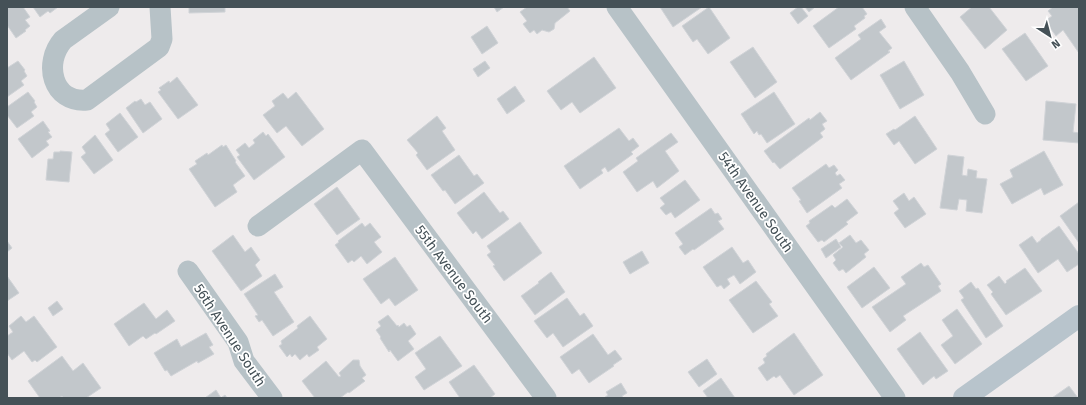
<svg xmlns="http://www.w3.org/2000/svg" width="1086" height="405" viewBox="0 0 1086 405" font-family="'Fira Sans',sans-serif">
	<rect width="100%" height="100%" fill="#eeebec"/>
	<g fill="#c2c7cb" stroke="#d0d3d7">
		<polygon points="7,7 23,7 30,17 25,20 30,26 25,30 26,31 16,38 7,25"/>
		<polygon points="33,7 58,7 50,13 48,11 40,17"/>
		<polygon points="189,7 225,7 225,12 189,13"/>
		<polygon points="494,7 504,7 497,12"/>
		<polygon points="527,7 567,7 570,11 555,23 554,29 549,32 542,30 537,34 534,30 530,33 523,24 527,21 520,12"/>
		<polygon points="660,7 702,7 673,27"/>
		<polygon points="709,7 730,38 708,54 697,39 693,42 682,26"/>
		<polygon points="798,7 801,7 808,16 798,24 790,13"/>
		<polygon points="805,7 815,7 809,12"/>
		<polygon points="839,7 862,7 867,14 864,16 865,18 854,26 856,29 829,48 813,26"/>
		<polygon points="972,7 989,7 1007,30 985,49 960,17"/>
		<polygon points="1053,7 1079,7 1079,53 1063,30 1056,36 1045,21 1052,16 1048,11"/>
		<polygon points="881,19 886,27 879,32 892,48 888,51 890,52 851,80 835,58 861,39 858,35"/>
		<polygon points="487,26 498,43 482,54 471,37"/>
		<polygon points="1025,33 1048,66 1026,81 1002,49"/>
		<polygon points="753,47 777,82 755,98 730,62"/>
		<polygon points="594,57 616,88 580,113 572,102 561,110 547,91"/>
		<polygon points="18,61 25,70 24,71 27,76 21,81 24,85 7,97 7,68"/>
		<polygon points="485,61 490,68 478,77 473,69"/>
		<polygon points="904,61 924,95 900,109 880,75"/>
		<polygon points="177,77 198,105 178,119 158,92 161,90 159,88 169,81 170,83"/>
		<polygon points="515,86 525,101 507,114 497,99"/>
		<polygon points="28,92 35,101 34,102 37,107 31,112 34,116 17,128 7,115 7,107"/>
		<polygon points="296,92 324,129 302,146 286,126 277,133 263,115 275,106 272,101 283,93 288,99"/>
		<polygon points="774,92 795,124 767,143 761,134 759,135 757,131 754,134 741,114"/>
		<polygon points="141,99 145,105 150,102 162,119 143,133 126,108 135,101 136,102"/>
		<polygon points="1046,101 1076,104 1073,132 1079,133 1079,143 1043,140"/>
		<polygon points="820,112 827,121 822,124 825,129 820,133 823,137 780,169 774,162 773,163 764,151 809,118 810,120"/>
		<polygon points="120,113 138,137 118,152 105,134 110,130 106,124"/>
		<polygon points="437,116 446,128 442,131 455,150 427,170 416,155 418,153 407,140"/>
		<polygon points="915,116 937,149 915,164 899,141 894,145 886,134 894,129 895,130"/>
		<polygon points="43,121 50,131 48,132 52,137 46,141 49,145 32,158 18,139"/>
		<polygon points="619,128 629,141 633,138 639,146 631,152 633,154 608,172 605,167 601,170 603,173 580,189 564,166"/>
		<polygon points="263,132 266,136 268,134 285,157 254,180 237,157 240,155 236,150 245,143 249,148 255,143 253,140"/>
		<polygon points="671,133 678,142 665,151 679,171 657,188 653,181 637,192 623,172 638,161 636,158"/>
		<polygon points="95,135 113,160 94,174 81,157 86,153 82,147"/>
		<polygon points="222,145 223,147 226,145 236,161 235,162 245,176 233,185 237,192 215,207 189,169 197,164 195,161 207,153 208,155"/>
		<polygon points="60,151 72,152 69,182 46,180 48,159 53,159 54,152 60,152"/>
		<polygon points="1044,151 1063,185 1044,195 1041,188 1012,204 1000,184 1013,177 1010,170"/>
		<polygon points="459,155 474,176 477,174 484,183 455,204 445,190 443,191 431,175"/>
		<polygon points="948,155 964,157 962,175 967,176 968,169 977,171 976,178 987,179 982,213 966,211 967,200 959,199 957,210 940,208"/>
		<polygon points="826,164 829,168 834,165 838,170 835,173 837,176 840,174 845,180 839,184 842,188 807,213 799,201 801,200 792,188"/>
		<polygon points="685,180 700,200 675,218 671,212 666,215 660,208 665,204 660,198"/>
		<polygon points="337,187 360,219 337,235 314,204"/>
		<polygon points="484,192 500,213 503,211 509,219 482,239 476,231 473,234 457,213"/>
		<polygon points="904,193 909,201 914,197 926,214 905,228 894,213 899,209 893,201"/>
		<polygon points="847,199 858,213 846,222 848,224 824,242 822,240 818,242 806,226 810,223 809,221 832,205 835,208"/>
		<polygon points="1079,202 1079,243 1060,216"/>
		<polygon points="711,208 715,214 718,213 722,219 718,221 724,229 694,250 693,249 685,255 679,247 683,244 675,233"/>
		<polygon points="520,222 542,253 504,281 493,266 495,265 487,255 491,252 487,246"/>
		<polygon points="362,223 365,227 370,223 381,237 374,242 382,252 367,264 361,256 354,262 352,260 348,263 335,245 339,242 338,241"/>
		<polygon points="1059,226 1079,254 1079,264 1067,272 1058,259 1038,273 1019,245 1032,236 1037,243 1041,240 1041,239"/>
		<polygon points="233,235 245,252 251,247 260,260 255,265 262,276 241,291 212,251"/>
		<polygon points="850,235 856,243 861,240 869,250 864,254 866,257 846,273 843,269 839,271 833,263 836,260 833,255 843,247 839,243"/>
		<polygon points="836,239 841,247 826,258 821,249"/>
		<polygon points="7,241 12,248 7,252"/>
		<polygon points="732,247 743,263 748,260 756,272 740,284 734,275 727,279 730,284 724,289 721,285 717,287 703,267"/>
		<polygon points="642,251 649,263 630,274 623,262"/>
		<polygon points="395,257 418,290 395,306 389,298 381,304 363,279"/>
		<polygon points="921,263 924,267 928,265 941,284 938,286 941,291 903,316 906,320 890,332 872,307 906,284 901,277"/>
		<polygon points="874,267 890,288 862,308 847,287"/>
		<polygon points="1025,268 1042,291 1006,315 991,294 993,292 987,285 999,276 1005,284 1007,282 1006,281"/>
		<polygon points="551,272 565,292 535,315 521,296 539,283 538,282"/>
		<polygon points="275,274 283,287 274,292 294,322 273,336 262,320 259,322 255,316 258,315 244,294"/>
		<polygon points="7,276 19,293 7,301"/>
		<polygon points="756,281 772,302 769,304 778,316 753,333 729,300"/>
		<polygon points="971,282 976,289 978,288 1003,326 986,338 961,300 964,298 959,291"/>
		<polygon points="567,298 580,316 584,313 593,326 563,347 553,333 547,338 534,321"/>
		<polygon points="57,301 63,309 53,316 48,308"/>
		<polygon points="144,303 156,319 167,310 175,321 156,334 155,333 146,339 143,336 129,346 114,324"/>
		<polygon points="957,309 982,344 955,364 941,345 953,336 942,320"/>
		<polygon points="388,315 397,326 398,325 399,327 404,323 407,327 410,325 416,334 408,341 414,349 398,361 390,350 389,352 380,338 381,337 376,330 381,326 378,322"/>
		<polygon points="21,316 26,322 34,316 57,347 37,362 35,360 32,362 24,351 12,360 7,353 7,336 13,332 9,326"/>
		<polygon points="310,316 327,339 317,347 319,350 309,357 307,354 300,360 295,354 292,357 290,354 287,357 279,346 282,344 281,341 298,328 297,326"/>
		<polygon points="920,332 948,371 936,379 934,376 923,385 897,349"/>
		<polygon points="206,333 213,345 209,347 214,354 198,363 197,361 171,376 167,370 165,371 154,353 177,339 181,347"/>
		<polygon points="794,333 823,375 794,395 780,375 776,378 774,376 767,381 758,368 765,363 763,359 767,356 766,354"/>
		<polygon points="593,334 608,355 615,350 622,359 613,365 614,366 589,383 579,369 572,374 560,357"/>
		<polygon points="440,336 462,366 424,390 415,377 426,369 415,353"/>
		<polygon points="62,356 73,371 83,363 101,388 86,398 63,398 62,396 59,398 40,398 28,381"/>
		<polygon points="707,359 717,374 699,387 688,372"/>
		<polygon points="353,360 359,360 360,366 366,375 362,378 365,381 349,393 348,392 340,398 315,398 302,381 326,361 339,377 341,376 339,373"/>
		<polygon points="474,365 495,394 490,398 460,398 449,382"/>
		<polygon points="721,378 735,398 708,398 703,391"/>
		<polygon points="621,383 627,393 622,396 623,398 604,398 608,395 606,392"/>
		<polygon points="1069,386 1078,398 1052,398"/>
		<polygon points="216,390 221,398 225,395 227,398 205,398"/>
	</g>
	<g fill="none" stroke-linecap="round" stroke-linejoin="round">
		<g stroke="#b7c2c7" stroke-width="21">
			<path d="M 109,7 L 63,40 C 43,63 52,103 87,100 L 159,47 L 162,39 L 160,7"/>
			<polyline points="617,7 895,398"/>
			<polyline points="915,7 960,72 985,114"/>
			<polyline points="258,226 362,150 546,398"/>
			<polyline points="188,271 238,342 244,361 272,398"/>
		</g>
		<polyline stroke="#b8c4cc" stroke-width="22" points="964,398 1079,316"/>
	</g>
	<g text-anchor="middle" stroke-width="3.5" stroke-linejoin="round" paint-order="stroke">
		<g font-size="14" fill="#455157" stroke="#fff">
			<text transform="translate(756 202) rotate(55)" y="5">54th Avenue South</text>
			<text transform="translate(454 274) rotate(53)" y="5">55th Avenue South</text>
			<text transform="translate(230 335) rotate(57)" y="5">56th Avenue South</text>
		</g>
	</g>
	<rect width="1086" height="405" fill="none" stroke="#455157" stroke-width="16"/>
	<g transform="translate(1050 36) rotate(144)" stroke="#ffffff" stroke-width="3" paint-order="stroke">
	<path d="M0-3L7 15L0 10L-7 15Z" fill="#455157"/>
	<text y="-6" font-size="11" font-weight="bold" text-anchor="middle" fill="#455157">N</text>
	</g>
</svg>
